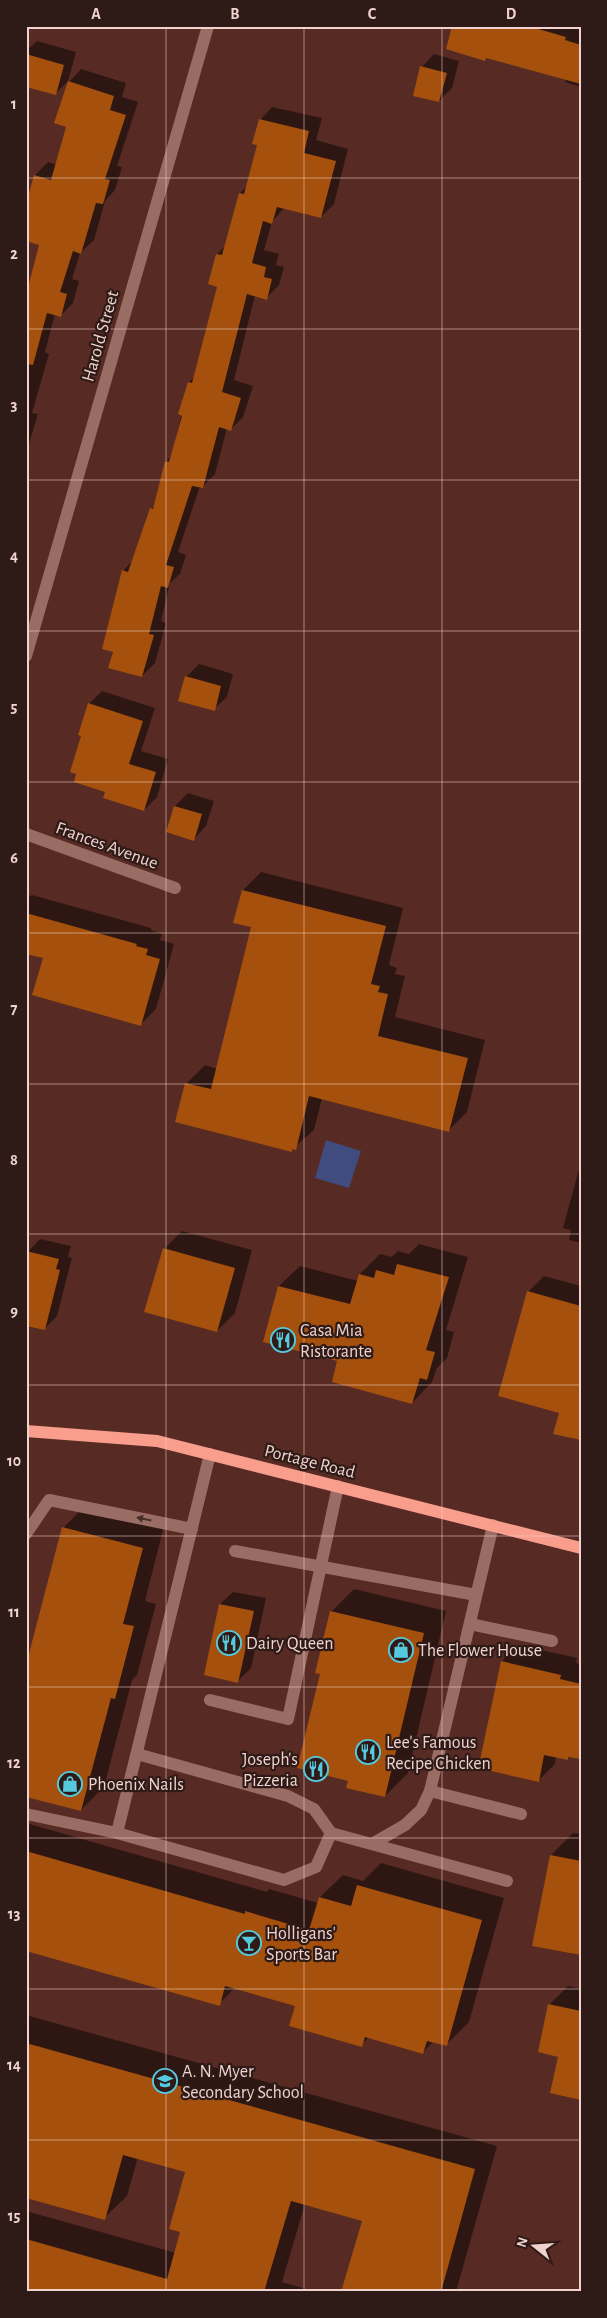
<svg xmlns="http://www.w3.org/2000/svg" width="607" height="2318" viewBox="0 0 607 2318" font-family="'Alegreya Sans',sans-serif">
	<rect width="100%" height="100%" fill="#572b23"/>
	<polygon fill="#3f4c7d" points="326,1140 361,1151 349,1188 315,1178"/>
	<g fill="#0007">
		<polygon points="454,26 577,26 581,29 581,87 565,82 566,79 487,57 485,59"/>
		<polygon points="37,41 76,52 68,81 55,94 26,85 26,51"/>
		<polygon points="434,54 459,61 452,88 439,101 422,67"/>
		<polygon points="81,69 126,83 122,97 138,102 117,166 122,167 115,190 105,201 94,240 80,253 72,279 79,281 73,303 60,316 55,314 45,352 49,354 32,413 38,414 26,453 26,295 41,244 26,204 35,175 48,162 57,165 68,126 69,82"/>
		<polygon points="272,107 322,118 316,140 348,149 334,204 321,217 285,207 272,222 264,250 279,254 276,265 284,267 279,285 266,298 255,295 234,380 253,386 243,417 230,430 227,428 215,474 202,487 200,486 178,552 186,555 180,574 170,583 161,621 166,623 155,663 142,676 114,651 123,571 134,559 151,509 156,504 166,462 172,455 189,382 195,377 218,286 217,254 226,245 240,193 248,185 258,144 260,120"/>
		<polygon points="199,664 233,674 227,697 214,709 186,677"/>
		<polygon points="102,691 155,708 141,751 168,759 157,797 144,810 107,791 83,736 89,704"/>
		<polygon points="188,793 214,801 206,826 194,839 167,831 175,806"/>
		<polygon points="261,872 403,908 389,965 397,968 395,974 405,976 395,1017 485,1040 467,1112 449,1130 322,1098 314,1130 291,1150 186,1084 205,1065 217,1069 253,927 243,890"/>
		<polygon points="32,895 151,928 151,930 162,934 160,940 174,944 156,1009 141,1024 44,957 26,952 26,898"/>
		<polygon points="581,1162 581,1243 569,1240 571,1230 563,1228"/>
		<polygon points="182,1231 252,1250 235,1313 217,1331 164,1249"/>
		<polygon points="40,1239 71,1246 68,1257 72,1258 57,1316 44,1329 28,1252"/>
		<polygon points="419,1244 468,1257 446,1330 454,1332 447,1358 437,1368 432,1382 412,1403 339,1360 265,1341 279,1286 300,1266 358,1281 360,1274 380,1254 392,1257 398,1251 409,1254"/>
		<polygon points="544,1276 581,1286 581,1300 568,1346 560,1412 528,1292"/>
		<polygon points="86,1505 164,1526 145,1601 156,1604 137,1675 132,1680 104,1787 81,1810 63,1528"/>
		<polygon points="354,1589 446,1611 408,1773 385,1796 349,1780 321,1673 331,1612"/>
		<polygon points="233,1592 266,1598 251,1668 238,1681 220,1604"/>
		<polygon points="519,1645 577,1658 576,1663 581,1664 581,1758 570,1756 567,1759 556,1756 555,1764 538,1781 481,1759 502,1661"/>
		<polygon points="26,1823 267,1892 269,1889 318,1903 320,1897 343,1875 363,1881 381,1863 504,1898 469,2022 446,2045 434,2041 422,2053 369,2037 361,2045 297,2005 236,1987 219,2004 26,1949"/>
		<polygon points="573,1833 581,1834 581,1954 551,1855"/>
		<polygon points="568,1986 581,1989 581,2099 560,2056 549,2005"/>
		<polygon points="26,2015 497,2146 456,2292 343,2292 363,2220 305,2204 282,2282 316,2292 26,2292 26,2211 176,2253 181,2231 187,2171 138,2157 127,2196 104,2218 26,2197"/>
	</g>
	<g fill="#a5500c">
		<polygon points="452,26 528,26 566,37 565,40 581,45 581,84 486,58 485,61 446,49"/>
		<polygon points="26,54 64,65 56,95 26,87"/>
		<polygon points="420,66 447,73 439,102 413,96"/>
		<polygon points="68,81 114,96 110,110 126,115 105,179 110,180 103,204 96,203 81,254 73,251 60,292 67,294 61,317 47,313 33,365 26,364 26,295 39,245 26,241 26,204 34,175 51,180 66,127 54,123"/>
		<polygon points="259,119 309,131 304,153 336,161 321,218 277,207 272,224 263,221 252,263 266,267 264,277 272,279 267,300 247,294 222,392 241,398 231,431 219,427 203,488 192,486 166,565 174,567 168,588 161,586 149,634 154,635 142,677 108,668 113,652 102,649 122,570 128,572 150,508 153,509 165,461 169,462 182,416 178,414 188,382 192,383 217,287 208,284 216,254 222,255 239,193 244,194 257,145 252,144"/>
		<polygon points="185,676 221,686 215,711 178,701"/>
		<polygon points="88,703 143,721 129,764 156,772 144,811 103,798 105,792 74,782 76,774 70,772 81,736 78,735"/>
		<polygon points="174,806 202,814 194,841 166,832"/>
		<polygon points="242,890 386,926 371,984 380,986 378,992 388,994 378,1036 468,1058 449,1132 309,1096 296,1150 292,1149 292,1152 175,1122 185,1083 211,1089 251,927 233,923"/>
		<polygon points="26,913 137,944 136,946 148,949 146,955 160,959 141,1026 32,995 43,958 26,954"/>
		<polygon points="163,1248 235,1268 217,1332 144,1312"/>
		<polygon points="26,1251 59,1259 56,1269 60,1270 45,1330 26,1326"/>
		<polygon points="397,1264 449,1277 426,1350 435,1352 427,1380 420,1378 412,1404 332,1382 337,1361 263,1342 278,1286 350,1304 359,1274 374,1278 376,1270 394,1275"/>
		<polygon points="527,1291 581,1306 581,1440 553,1434 559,1413 498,1396"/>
		<polygon points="62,1527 143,1548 123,1624 134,1626 115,1699 111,1698 81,1811 26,1797 26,1665"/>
		<polygon points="219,1604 254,1611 238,1683 204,1675"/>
		<polygon points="330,1611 424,1633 385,1797 346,1788 348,1781 297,1768 320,1674 315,1673"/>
		<polygon points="501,1661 561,1675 560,1679 581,1684 581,1759 568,1757 568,1760 544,1755 539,1782 491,1771 486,1762 480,1760"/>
		<polygon points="26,1851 245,1914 245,1911 309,1930 319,1897 351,1906 357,1885 482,1920 447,2046 427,2041 423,2054 365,2037 362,2047 289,2026 295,2006 225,1986 220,2006 26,1951"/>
		<polygon points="550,1855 581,1861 581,1955 532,1946"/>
		<polygon points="548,2004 581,2011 581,2100 550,2093 558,2057 538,2052"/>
		<polygon points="26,2043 475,2169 441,2292 341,2292 362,2221 291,2201 264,2292 26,2292 26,2239 167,2279 180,2232 169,2229 185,2172 123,2155 105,2220 26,2198"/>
	</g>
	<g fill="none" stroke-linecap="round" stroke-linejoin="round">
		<g stroke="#9a6d64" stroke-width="12">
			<polyline points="26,656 208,26"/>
			<polyline points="26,834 175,888"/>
			<polyline points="493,1525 430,1791 521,1814"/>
			<polyline points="26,1534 49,1500 192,1529"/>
			<polyline points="235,1551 476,1595"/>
			<polyline points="470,1624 552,1641"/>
			<polyline points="210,1700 288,1719 338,1486"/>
			<polyline points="137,1754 288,1796 314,1809 331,1833"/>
			<polyline points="26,1814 117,1833 284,1880 316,1867 331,1833 507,1881"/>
			<polyline points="117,1833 210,1454"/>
			<polyline points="372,1844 405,1825 421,1810 430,1791"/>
		</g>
		<polyline stroke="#f99e8d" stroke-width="12" points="26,1431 157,1441 581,1548"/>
	</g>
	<defs><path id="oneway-solid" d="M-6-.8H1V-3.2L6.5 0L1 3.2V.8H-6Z" transform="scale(1.25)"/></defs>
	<use fill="#492f2a" href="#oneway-solid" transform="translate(144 1519) rotate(-168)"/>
	<path fill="none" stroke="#f0d3ce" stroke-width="1" stroke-opacity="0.55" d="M 166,26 L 166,2292M 304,26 L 304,2292M 442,26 L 442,2292M 26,178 L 581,178M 26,329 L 581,329M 26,480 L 581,480M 26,631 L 581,631M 26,782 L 581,782M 26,933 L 581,933M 26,1084 L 581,1084M 26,1234 L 581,1234M 26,1385 L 581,1385M 26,1536 L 581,1536M 26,1687 L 581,1687M 26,1838 L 581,1838M 26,1989 L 581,1989M 26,2140 L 581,2140"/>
	<defs>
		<symbol id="restaurant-ring" viewBox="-11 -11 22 22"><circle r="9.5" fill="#2e1a16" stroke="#55cadf" stroke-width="1.5"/><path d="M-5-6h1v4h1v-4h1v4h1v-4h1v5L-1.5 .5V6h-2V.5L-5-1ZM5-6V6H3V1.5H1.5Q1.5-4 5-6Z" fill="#55cadf"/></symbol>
		<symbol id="shop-ring" viewBox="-11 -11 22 22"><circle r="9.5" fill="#2e1a16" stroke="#55cadf" stroke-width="1.5"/><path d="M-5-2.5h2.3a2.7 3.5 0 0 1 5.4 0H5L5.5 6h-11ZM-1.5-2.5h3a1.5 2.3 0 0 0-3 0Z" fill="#55cadf"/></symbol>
		<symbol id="bar-ring" viewBox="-11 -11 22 22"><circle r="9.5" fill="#2e1a16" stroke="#55cadf" stroke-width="1.5"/><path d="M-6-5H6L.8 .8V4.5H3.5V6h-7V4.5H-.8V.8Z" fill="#55cadf"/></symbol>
		<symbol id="school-ring" viewBox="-11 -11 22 22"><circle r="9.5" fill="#2e1a16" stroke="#55cadf" stroke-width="1.5"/><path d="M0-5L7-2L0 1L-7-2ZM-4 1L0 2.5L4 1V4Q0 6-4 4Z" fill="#55cadf"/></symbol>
	</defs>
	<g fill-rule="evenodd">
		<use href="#restaurant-ring" x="269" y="1326" width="28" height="28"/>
		<use href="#restaurant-ring" x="215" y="1629" width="28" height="28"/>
		<use href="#shop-ring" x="387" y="1636" width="28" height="28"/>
		<use href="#restaurant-ring" x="354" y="1738" width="28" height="28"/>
		<use href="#restaurant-ring" x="302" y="1755" width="28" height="28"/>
		<use href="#shop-ring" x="56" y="1770" width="28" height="28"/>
		<use href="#bar-ring" x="235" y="1929" width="28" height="28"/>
		<use href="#school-ring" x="151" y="2067" width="28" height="28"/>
	</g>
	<g text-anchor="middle" stroke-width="4.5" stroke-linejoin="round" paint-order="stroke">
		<g font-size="18" fill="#f0d3ce" stroke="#2e1a16">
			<text transform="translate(100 336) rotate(-74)" y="6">Harold Street</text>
			<text transform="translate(107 845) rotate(20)" y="6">Frances Avenue</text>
			<text transform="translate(310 1461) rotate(14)" y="6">Portage Road</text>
		</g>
		<g font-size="18" fill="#f0d3ce" stroke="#2e1a16" text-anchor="start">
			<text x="300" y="1336">Casa Mia<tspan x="300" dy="21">Ristorante</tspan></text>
			<text x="246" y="1649">Dairy Queen</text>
			<text x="418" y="1656">The Flower House</text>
			<text x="386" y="1748">Lee's Famous<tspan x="386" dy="21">Recipe Chicken</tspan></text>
			<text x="298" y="1765" text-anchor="end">Joseph's<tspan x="298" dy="21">Pizzeria</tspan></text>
			<text x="88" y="1790">Phoenix Nails</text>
			<text x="266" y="1939">Holligans'<tspan x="266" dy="21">Sports Bar</tspan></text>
			<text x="182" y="2077">A. N. Myer<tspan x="182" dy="21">Secondary School</tspan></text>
		</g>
	</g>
	<rect width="607" height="2318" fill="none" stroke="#2e1a16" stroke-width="55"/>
	<g transform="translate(534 2246) rotate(287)" stroke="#2e1a16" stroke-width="4" paint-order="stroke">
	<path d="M0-4L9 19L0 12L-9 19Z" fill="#f0d3ce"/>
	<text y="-8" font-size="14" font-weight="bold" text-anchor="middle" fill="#f0d3ce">N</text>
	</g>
	<rect x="28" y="28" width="552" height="2262" fill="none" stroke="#f0d3ce" stroke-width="2"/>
	<g font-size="16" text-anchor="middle" font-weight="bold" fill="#f0d3ce">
		<text x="96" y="19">A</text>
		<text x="235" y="19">B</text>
		<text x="372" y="19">C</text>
		<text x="511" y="19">D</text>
		<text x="14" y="109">1</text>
		<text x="14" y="259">2</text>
		<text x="14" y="410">3</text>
		<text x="14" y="561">4</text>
		<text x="14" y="712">5</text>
		<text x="14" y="863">6</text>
		<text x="14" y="1014">7</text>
		<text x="14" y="1165">8</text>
		<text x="14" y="1316">9</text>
		<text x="14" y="1466">10</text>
		<text x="14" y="1617">11</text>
		<text x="14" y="1768">12</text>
		<text x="14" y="1919">13</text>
		<text x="14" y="2070">14</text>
		<text x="14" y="2221">15</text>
	</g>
</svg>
